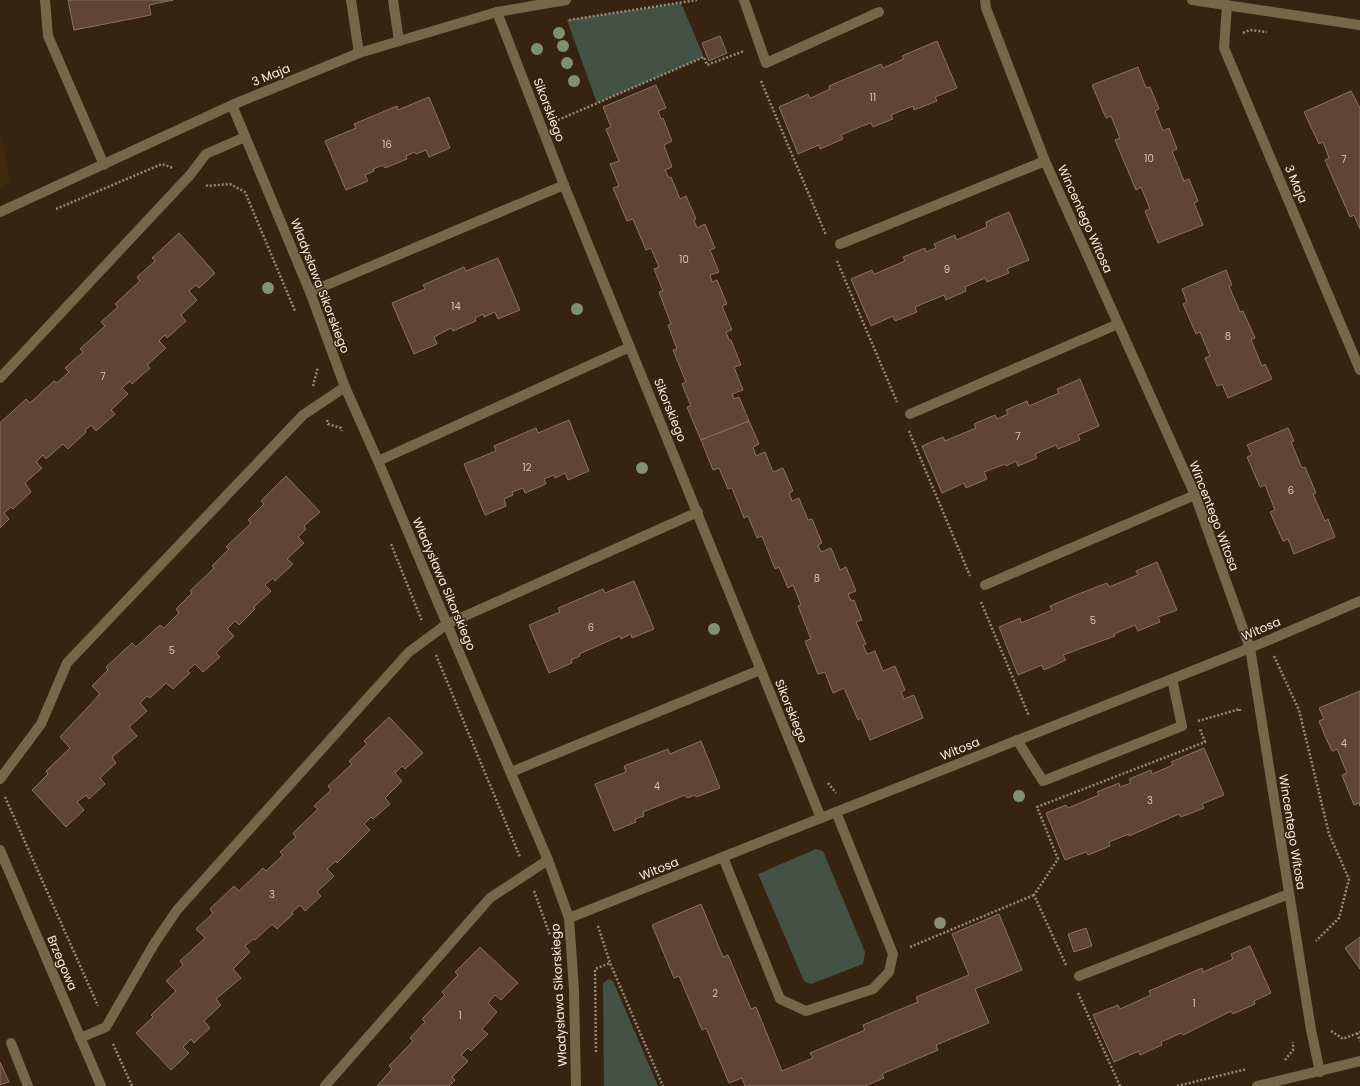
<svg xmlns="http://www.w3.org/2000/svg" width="1360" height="1086" viewBox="0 0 1360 1086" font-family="Poppins,sans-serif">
	<rect width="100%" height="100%" fill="#372410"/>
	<polygon fill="#41290e" points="0,129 10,182 0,187"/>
	<g fill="#445245">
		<polygon points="681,3 704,57 597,103 567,20"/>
		<polygon points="816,849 823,851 865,952 863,964 811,984 804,981 758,874"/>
		<polygon points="609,979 613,981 658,1086 604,1086 603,983"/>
	</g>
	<g fill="#604434" stroke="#8e7162">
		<polygon points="68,0 173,0 149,5 151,15 74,30"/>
		<polygon points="720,36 727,53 709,61 702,43"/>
		<polygon points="937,41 957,88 935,97 937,101 914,110 913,106 891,115 893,119 873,127 871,123 862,126 841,135 843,139 820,149 819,145 798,154 779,107 808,94 810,98 813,97 830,89 829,86 881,64 883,68 899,61 904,59 902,56"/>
		<polygon points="1138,67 1146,88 1150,87 1159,109 1155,111 1163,131 1169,128 1177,149 1172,151 1184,181 1189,179 1198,201 1194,203 1203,225 1158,243 1145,211 1150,209 1141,187 1136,190 1115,140 1120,138 1111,116 1106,118 1092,85"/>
		<polygon points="656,85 666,108 658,111 661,119 663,118 672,141 664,145 672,167 665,170 669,178 671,177 680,199 686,196 696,219 694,220 697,228 705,224 715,248 710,250 719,272 710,275 712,282 717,280 727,304 722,306 732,330 726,332 729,340 731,340 741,365 734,367 743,390 732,394 734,399 739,397 749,421 701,440 687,407 691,406 682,384 686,382 673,350 677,349 668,325 671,324 659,292 663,291 654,269 659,267 651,248 646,250 633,219 627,221 613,188 619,186 610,164 619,161 606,129 611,127 603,107"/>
		<polygon points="1351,91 1360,108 1360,229 1354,215 1350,217 1325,160 1329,158 1323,142 1319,144 1304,112"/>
		<polygon points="429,97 450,148 429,157 426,150 416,154 415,152 406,156 407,159 385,168 383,165 373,169 374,171 365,175 368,181 346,190 325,141 356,128 354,124 397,106 398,110"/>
		<polygon points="1009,212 1029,260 1007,269 1009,273 987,282 985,278 965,287 966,291 946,300 944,295 915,307 917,312 895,321 893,316 871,326 851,279 872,270 874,274 877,273 905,261 903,257 925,248 926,252 936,248 934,244 955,235 956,240 987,227 986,222"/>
		<polygon points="179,233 215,273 199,288 196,285 189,291 197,300 181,315 186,321 167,338 165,335 159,341 166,348 147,365 150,368 132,384 130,381 122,388 128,394 111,410 115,414 96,431 91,425 85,430 86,432 68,449 63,444 46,459 43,455 36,462 42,468 25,483 31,492 13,509 11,507 4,513 9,519 0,528 0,423 26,399 30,403 54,381 57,383 69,372 65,368 83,352 80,349 105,326 101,322 118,307 115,304 140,281 137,277 155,261 152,258"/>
		<polygon points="498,258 520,310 498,319 495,312 484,317 483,314 475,318 476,321 453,331 451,328 434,337 437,344 414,354 392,303 425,289 423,285 464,267 466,271"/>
		<polygon points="1226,270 1232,285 1229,286 1240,312 1243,311 1255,338 1251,340 1262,366 1265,364 1272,379 1228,398 1222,384 1217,386 1205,358 1210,356 1200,332 1196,334 1183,304 1187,302 1182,289"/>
		<polygon points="1080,379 1099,426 1078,435 1080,440 1058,449 1056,445 1035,454 1037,458 1018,466 1016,461 1006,466 1005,464 984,472 987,479 966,488 964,483 942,493 922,446 943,437 945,441 947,440 976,428 974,424 995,415 997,419 1008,414 1006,410 1027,401 1029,406 1059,393 1057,389"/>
		<polygon points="569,420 589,471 568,480 565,473 555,478 554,475 544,479 546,484 525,493 523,488 512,492 513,495 504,499 506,506 485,515 464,464 496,451 494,446 536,428 538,433"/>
		<polygon points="749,421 759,444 753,447 756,456 765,452 773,472 783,468 793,491 789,493 792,501 799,498 808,520 812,519 822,543 818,545 821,552 831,548 840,570 846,567 856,591 848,594 851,601 854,600 862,620 856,622 866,644 863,645 867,654 875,651 883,671 895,666 905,690 901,692 904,699 914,695 923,718 870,740 861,718 858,720 844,688 833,693 825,672 818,674 805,641 811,639 798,606 801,605 793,585 788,588 779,567 775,569 762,536 757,538 748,516 744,518 732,488 728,489 719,468 713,470 701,440"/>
		<polygon points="1288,428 1294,441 1291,442 1302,468 1305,467 1316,493 1313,494 1325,521 1328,519 1335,537 1294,554 1288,539 1283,541 1270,512 1275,510 1265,485 1260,487 1247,457 1252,455 1247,445"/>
		<polygon points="286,476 320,512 304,526 306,529 298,537 304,543 287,559 293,564 275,581 273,578 265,585 271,591 254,607 255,609 239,625 235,621 227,629 234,636 216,653 220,657 203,672 195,664 187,671 190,673 173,689 166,683 150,698 147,696 140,703 147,711 129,727 137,736 112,757 116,763 100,778 105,784 89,799 86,795 77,802 84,810 66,827 32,790 48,774 46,771 70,748 60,737 100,694 92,686 108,670 106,667 132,643 136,647 160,625 164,628 179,613 176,609 192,593 190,591 214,568 212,566 229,549 226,547 251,523 248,520 264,504 261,501"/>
		<polygon points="1157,562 1177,610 1158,617 1160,622 1138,631 1135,625 1114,634 1115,636 1063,655 1066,660 1044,670 1042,665 1018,675 999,627 1020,618 1021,623 1052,610 1050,606 1076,595 1107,583 1109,587 1138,575 1136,571"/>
		<polygon points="634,581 654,629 632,638 631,634 621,639 620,636 579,654 580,656 571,660 572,663 549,673 529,625 560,612 558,608 603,589 605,593"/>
		<polygon points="1360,691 1360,806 1359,803 1354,805 1342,775 1347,773 1337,749 1332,751 1325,736 1319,721 1324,719 1319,708"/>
		<polygon points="389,717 423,753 405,769 402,766 395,773 402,781 385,798 390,804 373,819 371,817 364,824 370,830 337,863 336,861 327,869 334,876 317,892 321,896 305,911 300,905 292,912 293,914 277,929 272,924 255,940 253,939 245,946 250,952 233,969 241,978 216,999 221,1005 204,1021 210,1028 194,1043 191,1039 183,1047 189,1053 171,1070 136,1033 153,1017 151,1015 176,991 166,981 183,965 180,961 205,938 196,929 213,913 210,909 234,886 239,891 263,868 266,871 283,855 280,852 296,837 293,833 318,809 314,806 331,790 328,786 352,764 349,761 367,744 364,741"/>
		<polygon points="701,741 720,788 696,797 695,795 687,798 685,795 643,812 644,816 635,819 636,822 614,831 595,784 626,772 624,766 668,749 670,754"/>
		<polygon points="1204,748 1224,795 1202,804 1204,808 1181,817 1179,814 1129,836 1129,834 1109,842 1110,846 1088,855 1086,852 1065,860 1046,813 1066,805 1068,808 1099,795 1097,792 1119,783 1120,787 1131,783 1129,779 1151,770 1152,774 1173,765 1171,762"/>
		<polygon points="701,904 723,957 728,955 751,1009 756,1007 782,1071 813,1058 810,1053 865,1030 863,1025 918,1002 916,997 969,975 952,934 999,914 1022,970 975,989 989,1023 936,1045 938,1050 882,1074 884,1078 865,1086 745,1086 742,1078 729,1083 706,1028 702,1030 679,976 674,978 652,925"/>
		<polygon points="1086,928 1092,946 1074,952 1068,934"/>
		<polygon points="1360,937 1360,969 1345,948"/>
		<polygon points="1250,946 1271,993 1254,1001 1255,1004 1233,1014 1231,1011 1183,1035 1181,1033 1161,1042 1162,1045 1140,1055 1139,1051 1114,1062 1093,1015 1118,1005 1120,1009 1151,995 1149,991 1202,968 1203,972 1233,959 1231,954"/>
		<polygon points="480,947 518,983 501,1000 495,995 488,1003 497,1012 482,1029 488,1034 471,1051 468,1048 461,1055 468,1061 452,1077 455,1080 449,1086 377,1086 392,1069 389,1066 413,1041 410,1038 425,1022 422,1019 445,995 442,992 458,975 455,972"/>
		<polygon points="0,1062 9,1082 0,1085"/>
	</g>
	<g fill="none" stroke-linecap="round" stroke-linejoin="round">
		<g stroke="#998979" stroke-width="2.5" stroke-dasharray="2 2" stroke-linecap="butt">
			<polyline points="569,20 697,0"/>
			<polyline points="1243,33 1250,30 1267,32"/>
			<polyline points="761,81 826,235"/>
			<polyline points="558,120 704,57 707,65 744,51"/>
			<polyline points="206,185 208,186 230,184 245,192 295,311"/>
			<polyline points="56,209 162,164 173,168"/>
			<polyline points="837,261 897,402"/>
			<polyline points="313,386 318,367"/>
			<polyline points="327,420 328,424 341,428 342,431"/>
			<polyline points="909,431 970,576"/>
			<polyline points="391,544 422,621"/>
			<polyline points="981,602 1029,716"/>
			<polyline points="436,655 520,857"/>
			<polyline points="1274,656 1299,710 1329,834 1349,879 1339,918 1316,941"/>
			<polyline points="1198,721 1240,709 1240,711"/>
			<polyline points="828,783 836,793"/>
			<polyline points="5,797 98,1006"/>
			<polyline points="534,891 550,935"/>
			<polyline points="598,926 610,963"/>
			<polyline points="910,947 1034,895"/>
			<polyline points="1066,965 1034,895 1058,859 1037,807 1205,742 1200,729"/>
			<polyline points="1078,993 1120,1086"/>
			<polyline points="1331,1031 1343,1039 1360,1032"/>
			<polyline points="1357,1033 1360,1041"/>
			<polyline points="113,1044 132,1086"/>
			<polyline points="596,1052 595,969 610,963 663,1086"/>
			<polyline points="1285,1060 1293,1050 1293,1042"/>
			<polyline points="1177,1086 1247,1069"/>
		</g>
		<g stroke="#756749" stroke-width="10">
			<polyline points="45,0 48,36 104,165"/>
			<polyline points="351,0 359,53"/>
			<polyline points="393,0 399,41"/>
			<polyline points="744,0 766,63 879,12"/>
			<polyline points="840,244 1045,161"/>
			<polyline points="310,292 564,185"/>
			<polyline points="0,378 190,175 206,154 245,137"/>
			<polyline points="910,414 1118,324"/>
			<polyline points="378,461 630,347"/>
			<polyline points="985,585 1195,495"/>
			<polyline points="1017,740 1043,781 1182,726 1172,679"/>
			<polyline points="511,772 760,670"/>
			<polyline points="0,779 41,724 67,663 303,415 345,387"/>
			<polyline points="723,857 780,999 806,1011 873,989 889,972 893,954 836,812"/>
			<polyline points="1079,976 1289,894"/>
			<polyline points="80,1038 106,1027 154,944 177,910 409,652 447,624 698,512"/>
			<polyline points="11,1043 28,1086"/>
			<polyline points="325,1086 490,898 548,860"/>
		</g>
		<g stroke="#756749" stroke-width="10">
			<polyline points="985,0 986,8 1045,161 1195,495 1250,648 1311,1030 1320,1072"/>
			<polyline points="1192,0 1360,25"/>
			<polyline points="1227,5 1224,48 1360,370"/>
			<polyline points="497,12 564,185 821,818"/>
			<polyline points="232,105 310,292 345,387 378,461 447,624 548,860 569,918 574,990 576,1086"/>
			<polyline points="0,212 232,105 359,53 497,12 566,0"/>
			<polyline points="0,850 101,1086"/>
			<polyline points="569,918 1250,648 1360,601"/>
			<polyline points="1257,1086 1360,1061"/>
		</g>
	</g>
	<g fill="#819170">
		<circle cx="559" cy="33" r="6"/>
		<circle cx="563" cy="46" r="6"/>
		<circle cx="537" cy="49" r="6"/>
		<circle cx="567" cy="63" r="6"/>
		<circle cx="574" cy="81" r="6"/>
		<circle cx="268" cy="288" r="6"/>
		<circle cx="577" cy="309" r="6"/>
		<circle cx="642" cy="468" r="6"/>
		<circle cx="714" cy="629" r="6"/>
		<circle cx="1019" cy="796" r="6"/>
		<circle cx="940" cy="923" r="6"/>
	</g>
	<g text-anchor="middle" stroke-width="3" stroke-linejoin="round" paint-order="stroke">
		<g font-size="10" fill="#d5c4b7">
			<text x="873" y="101">11</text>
			<text x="387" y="148">16</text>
			<text x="1149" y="162">10</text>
			<text x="1344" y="163">7</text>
			<text x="684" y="263">10</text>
			<text x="947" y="273">9</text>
			<text x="456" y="310">14</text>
			<text x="1228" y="340">8</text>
			<text x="103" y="380">7</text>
			<text x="1018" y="440">7</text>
			<text x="527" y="471">12</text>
			<text x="1291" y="494">6</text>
			<text x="817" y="582">8</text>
			<text x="1093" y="624">5</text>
			<text x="591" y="631">6</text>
			<text x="172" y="654">5</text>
			<text x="1344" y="747">4</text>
			<text x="657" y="790">4</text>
			<text x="1150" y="804">3</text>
			<text x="272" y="898">3</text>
			<text x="715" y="997">2</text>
			<text x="1194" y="1007">1</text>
			<text x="460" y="1019">1</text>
		</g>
		<g font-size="12" fill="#fcefe3" stroke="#372410">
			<text transform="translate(271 75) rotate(-22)" y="4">3 Maja</text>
			<text transform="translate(549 110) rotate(69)" y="4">Sikorskiego</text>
			<text transform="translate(1296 184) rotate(67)" y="4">3 Maja</text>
			<text transform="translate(1085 219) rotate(66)" y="4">Wincentego Witosa</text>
			<text transform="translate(320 286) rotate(69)" y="4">Władysława Sikorskiego</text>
			<text transform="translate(670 410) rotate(68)" y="4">Sikorskiego</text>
			<text transform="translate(1214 516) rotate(69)" y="4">Wincentego Witosa</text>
			<text transform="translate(444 584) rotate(67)" y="4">Władysława Sikorskiego</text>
			<text transform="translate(1261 629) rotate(-23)" y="4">Witosa</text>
			<text transform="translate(791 711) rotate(68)" y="4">Sikorskiego</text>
			<text transform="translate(960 749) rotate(-22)" y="4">Witosa</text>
			<text transform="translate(1292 832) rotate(81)" y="4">Wincentego Witosa</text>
			<text transform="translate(659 869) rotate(-22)" y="4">Witosa</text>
			<text transform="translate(62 963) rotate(67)" y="4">Brzegowa</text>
			<text transform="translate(559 995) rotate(-93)" y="4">Władysława Sikorskiego</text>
		</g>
	</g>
</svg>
